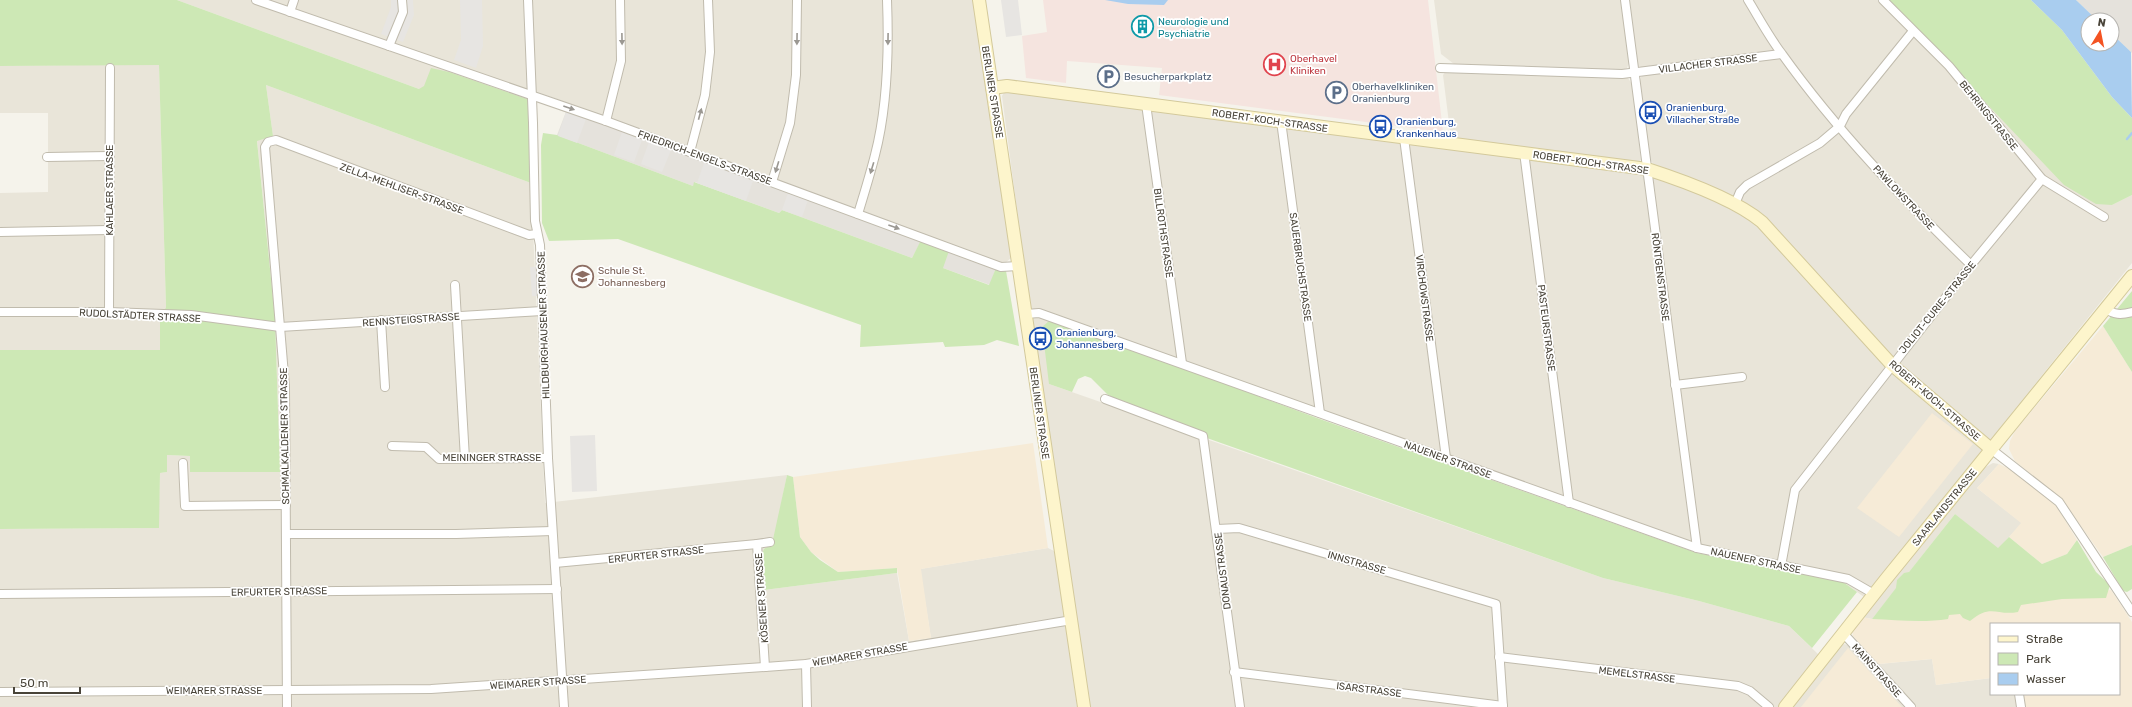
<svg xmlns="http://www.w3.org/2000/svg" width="2132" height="707" viewBox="0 0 2132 707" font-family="Rubik,sans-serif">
	<rect width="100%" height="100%" fill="#f5f3eb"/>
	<g fill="#e9e5d9">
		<polygon points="177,0 977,0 1012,257 1004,264 530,89 530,133 419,89"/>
		<polygon points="1434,0 1888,0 2112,205 2132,195 2132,263 1864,597 1843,582 1697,553 1063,325 1049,384 1603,578 1699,601 1789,626 1819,655 1779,707 1090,707 1031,317 1002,96 1005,91 1657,168 1650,160 1640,82 1641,77 1645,74 1644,68 1638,66 1636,62 1629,63 1627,68 1620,71 1454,64 1441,54"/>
		<polygon points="159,64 166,307 160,320 160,350 0,350 0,193 48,192 48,113 0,113 0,66"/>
		<polygon points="1446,71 1628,78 1632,84 1641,160 1638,162 1451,139 1443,75"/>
		<polygon points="266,85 531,183 545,503 787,475 764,590 897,573 909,641 931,638 920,569 1048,548 1056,552 1077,707 0,707 0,529 158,528 160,473 167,472 167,455 190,456 190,472 280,472 275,318 257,140 273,136"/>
		<polygon points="1993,463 1999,464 1977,488 2022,523 1998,549 1955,514 1872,619 1862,617 1982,469"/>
		<polygon points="1844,644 1851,646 1869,665 1932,659 1936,685 1991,678 1991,694 2015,694 2016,707 1790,707 1841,645"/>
	</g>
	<g fill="#f6ebd7">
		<polygon points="2103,326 2132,372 2132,545 2103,557 2063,501 2015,461 2009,449 2010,441 2015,431"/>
		<polygon points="1932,413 1973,444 1899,537 1857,508"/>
		<polygon points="1033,443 1048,548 921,569 931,638 909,641 897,568 838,572 811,552 800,537 793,477"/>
		<polygon points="1999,464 2014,471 2054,502 2077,540 2067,554 2042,564 2009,537 2021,523 1977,488"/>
		<polygon points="2111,590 2132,622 2132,707 2016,707 2015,694 2119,694 2119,624 1991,624 1991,678 1936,685 1932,659 1878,664 1853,636 1852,630 1862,617 1872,619"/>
		<polygon points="1848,648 1902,707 1801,707"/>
	</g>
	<g fill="#e5e2dc">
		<polygon points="2076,0 2132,0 2132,53 2112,34 2112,20 2097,20"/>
		<polygon points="567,109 996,268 990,285 943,268 921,241 912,258 782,210 779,213 695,182 693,186 557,135"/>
	</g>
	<polygon fill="#f5e4df" points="1043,0 1428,0 1443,132 1159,95 1162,68 1067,61 1066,83 1026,78 1022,36 1047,32"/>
	<g fill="#cde8b5">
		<polygon points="0,0 177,0 419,89 424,86 431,68 449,72 527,99 529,103 531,183 266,85 273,136 257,141 275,318 280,472 190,472 190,456 167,455 167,472 160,473 159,528 0,529 0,350 160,350 160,320 166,307 159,65 0,66"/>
		<polygon points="1888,0 2031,0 2062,30 2112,97 2132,118 2132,195 2112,205 2096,204 2064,185"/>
		<polygon points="543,133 557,135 693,186 694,182 779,213 782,210 912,258 921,240 949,251 943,268 989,285 996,268 1006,271 1019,346 997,340 984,345 945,347 943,342 860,347 861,325 618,239 549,241 542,223 541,145"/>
		<polygon points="2132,291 2132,372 2103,326"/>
		<polygon points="1049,321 1178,366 1317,418 1697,553 1843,582 1857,592 1812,648 1789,626 1699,601 1603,578 1122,408 1117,400 1107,394 1091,378 1085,376 1078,379 1072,392 1049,384 1042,327"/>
		<polygon points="787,475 793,477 800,537 811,552 820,560 838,572 897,568 897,573 764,590 762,554 764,549 772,544"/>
		<path d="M 1955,514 L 1998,548 L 2009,537 L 2042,564 L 2067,554 L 2077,540 L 2096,572 L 2110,585 L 2106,598 L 2062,599 L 2021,605 L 2018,612 C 1996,616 1991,603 1970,621 L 1963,618 L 1960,614 L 1949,615 L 1948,619 C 1923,623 1897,620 1872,619 L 1896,588 L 1897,580 L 1904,573 L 1909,572 Z"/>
		<polygon points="2132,545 2132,589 2127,592 2123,591 2103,557"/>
	</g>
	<g fill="#e7e5e2">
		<polygon points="391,0 413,0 414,15 403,42 381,34 391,7"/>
		<polygon points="460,0 482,0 483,46 476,68 454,60 461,40"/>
		<polygon points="1001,0 1018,0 1022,35 1006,37"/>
		<polygon points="566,112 586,119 577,143 558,136"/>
		<polygon points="622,132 642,140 634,162 614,155"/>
		<polygon points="649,142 671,150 662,172 641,164"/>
		<polygon points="704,163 753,181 746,201 697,183"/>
		<polygon points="788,193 808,200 802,217 782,210"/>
		<polygon points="530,267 536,267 538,296 532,296"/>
		<polygon points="595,435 597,491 572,492 570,436"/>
	</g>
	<g fill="#a9cdef">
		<polygon points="1105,0 1168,0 1164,5 1128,4"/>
		<polygon points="2031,0 2076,0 2097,20 2088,20 2088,44 2112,44 2112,34 2131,52 2132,118 2112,97 2062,30"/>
	</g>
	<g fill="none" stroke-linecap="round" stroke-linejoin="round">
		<polyline stroke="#a9cdef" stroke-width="2.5" points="2127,139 2132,133"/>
		<defs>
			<g id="street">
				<polyline points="256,0 606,121 1001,267 1019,266"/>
				<polyline points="528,0 533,123 535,221 540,245 548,458 564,707"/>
				<polyline points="1625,0 1697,548"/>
				<path d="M 1748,0 C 1759,18 1769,37 1782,54 C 1837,131 1903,199 1971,265"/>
				<polyline points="1883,0 1949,66 2042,179 2104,217"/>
				<polyline points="290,12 294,0"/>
				<polyline points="389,46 403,12 402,0"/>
				<polyline points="1440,68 1622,74 1781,54"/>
				<polyline points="1146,104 1182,363"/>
				<polyline points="606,121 621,61 620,0"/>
				<polyline points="1281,121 1320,413"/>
				<polyline points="1404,138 1446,458"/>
				<polyline points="690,152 705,95 710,52 708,0"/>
				<polyline points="1524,152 1569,503"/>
				<polyline points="47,157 109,156"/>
				<polyline points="772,182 790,123 796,75 797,0"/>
				<polyline points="1735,204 1740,192 1747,185 1820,143 1840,126 1846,114 1913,31"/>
				<path d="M 858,214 C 864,194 870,175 875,155 C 888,105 889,51 887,0"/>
				<polyline points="0,232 109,230"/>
				<polyline points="455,285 465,459"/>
				<path d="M 2105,308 C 2114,315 2121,315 2132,312"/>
				<polyline points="0,312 109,312 191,315 280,327 542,311"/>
				<polyline points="109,312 110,68"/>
				<polyline points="1026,314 1039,313 1697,548 1848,579 1874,594"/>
				<polyline points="381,320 385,387"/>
				<polyline points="1675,385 1742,377"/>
				<polyline points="1105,399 1203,436 1240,707"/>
				<polyline points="392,446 426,447 439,459 548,458"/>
				<polyline points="1991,449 2059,502 2132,612"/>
				<polyline points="183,463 185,506 286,505"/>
				<polyline points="1217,529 1239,528 1496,604 1503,707"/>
				<polyline points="286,534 456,534 552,531"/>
				<polyline points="555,563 757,544"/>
				<polyline points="1781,566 1795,490 1971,265 2042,179"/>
				<polyline points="0,594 557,589"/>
				<polyline points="1843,633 1911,707"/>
				<polyline points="1499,657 1738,686 1750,691 1769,707"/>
				<polyline points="806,664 807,707"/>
				<polyline points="765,667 757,544 770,542"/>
				<polyline points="1234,672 1503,706"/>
				<polyline points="0,692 431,689 765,667 806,664 1072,620"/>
				<polyline points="2019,694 2021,707"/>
				<polyline points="287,707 285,387 265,147 268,142 276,140 529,235 537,234"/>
			</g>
			<g id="secondary">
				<polyline points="979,0 1084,707"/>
				<path d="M 992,88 L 1007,86 L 1647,169 C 1681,180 1736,200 1762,222 L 1892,365 L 1991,449"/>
				<polyline points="1785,707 1886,579 2132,276"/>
			</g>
		</defs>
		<use href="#street" stroke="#c0bbad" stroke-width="10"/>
		<use href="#secondary" stroke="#d3c99b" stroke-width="14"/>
		<use href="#street" stroke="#fff" stroke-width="8"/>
		<use href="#secondary" stroke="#fdf5cc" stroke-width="12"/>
	</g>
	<defs><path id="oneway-solid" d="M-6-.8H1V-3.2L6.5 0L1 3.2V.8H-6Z"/></defs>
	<g fill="#9b9892">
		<use href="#oneway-solid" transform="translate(622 39) rotate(89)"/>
		<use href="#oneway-solid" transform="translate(797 39) rotate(91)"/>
		<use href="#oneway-solid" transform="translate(888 39) rotate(91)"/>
		<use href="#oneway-solid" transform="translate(569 108) rotate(19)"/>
		<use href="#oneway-solid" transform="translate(700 114) rotate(-75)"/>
		<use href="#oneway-solid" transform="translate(777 167) rotate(107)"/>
		<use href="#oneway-solid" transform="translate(872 168) rotate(107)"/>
		<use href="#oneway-solid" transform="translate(894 227) rotate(20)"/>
	</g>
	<defs>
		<symbol id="building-ring" viewBox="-11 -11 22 22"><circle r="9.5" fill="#fff" stroke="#0f9aa8" stroke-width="1.5"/><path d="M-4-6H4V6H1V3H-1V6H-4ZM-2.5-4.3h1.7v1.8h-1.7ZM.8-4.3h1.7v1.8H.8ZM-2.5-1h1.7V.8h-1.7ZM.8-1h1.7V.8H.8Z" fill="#0f9aa8"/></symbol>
		<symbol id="hospital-ring" viewBox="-11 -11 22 22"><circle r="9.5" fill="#fff" stroke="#e0444e" stroke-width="1.5"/><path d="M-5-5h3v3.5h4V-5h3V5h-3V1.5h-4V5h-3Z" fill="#e0444e"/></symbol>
		<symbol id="parking-ring" viewBox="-11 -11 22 22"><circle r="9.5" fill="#fff" stroke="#5c6f8a" stroke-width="1.5"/><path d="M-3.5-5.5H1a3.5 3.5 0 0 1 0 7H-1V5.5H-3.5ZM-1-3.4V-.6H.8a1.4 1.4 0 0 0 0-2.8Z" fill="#5c6f8a"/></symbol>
		<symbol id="bus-ring" viewBox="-11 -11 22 22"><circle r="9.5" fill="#fff" stroke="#1a4fb4" stroke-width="1.5"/><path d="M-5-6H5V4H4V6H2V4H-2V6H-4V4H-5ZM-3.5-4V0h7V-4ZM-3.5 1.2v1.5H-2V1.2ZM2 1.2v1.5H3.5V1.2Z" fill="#1a4fb4"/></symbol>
		<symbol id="school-ring" viewBox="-11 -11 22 22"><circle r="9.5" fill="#fff" stroke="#8d6e63" stroke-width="1.5"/><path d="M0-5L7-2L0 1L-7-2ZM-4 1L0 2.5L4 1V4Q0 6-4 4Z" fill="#8d6e63"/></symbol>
	</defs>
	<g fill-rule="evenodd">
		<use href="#building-ring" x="1130" y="14" width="25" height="25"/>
		<use href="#hospital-ring" x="1262" y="52" width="25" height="25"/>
		<use href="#parking-ring" x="1096" y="64" width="25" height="25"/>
		<use href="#parking-ring" x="1324" y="80" width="25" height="25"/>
		<use href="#bus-ring" x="1638" y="100" width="25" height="25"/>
		<use href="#bus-ring" x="1368" y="114" width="25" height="25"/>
		<use href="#school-ring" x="570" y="264" width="25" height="25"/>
		<use href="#bus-ring" x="1028" y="326" width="25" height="25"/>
	</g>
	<g text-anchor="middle" stroke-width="3.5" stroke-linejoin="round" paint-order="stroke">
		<g font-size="10" fill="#0d838f" stroke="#fff" text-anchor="start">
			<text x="1158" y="25">Neurologie und<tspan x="1158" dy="12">Psychiatrie</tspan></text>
		</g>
		<g font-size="10" fill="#be3a42" stroke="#fff" text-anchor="start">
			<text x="1290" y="62">Oberhavel<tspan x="1290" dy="12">Kliniken</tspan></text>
		</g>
		<g font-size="10" fill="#494439" stroke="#fff">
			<text transform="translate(1708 63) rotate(-7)" y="4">VILLACHER STRASSE</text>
			<text transform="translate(993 92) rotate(81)" y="4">BERLINER STRASSE</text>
			<text transform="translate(1989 115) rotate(51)" y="4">BEHRINGSTRASSE</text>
			<text transform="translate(1270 120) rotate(8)" y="4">ROBERT-KOCH-STRASSE</text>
			<text transform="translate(705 157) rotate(20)" y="4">FRIEDRICH-ENGELS-STRASSE</text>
			<text transform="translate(1591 162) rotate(8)" y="4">ROBERT-KOCH-STRASSE</text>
			<text transform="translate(402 188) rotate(20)" y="4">ZELLA-MEHLISER-STRASSE</text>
			<text transform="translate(109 190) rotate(-90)" y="4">KAHLAER STRASSE</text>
			<text transform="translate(1904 197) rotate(47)" y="4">PAWLOWSTRASSE</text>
			<text transform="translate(1164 233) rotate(82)" y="4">BILLROTHSTRASSE</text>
			<text transform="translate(1301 267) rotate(82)" y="4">SAUERBRUCHSTRASSE</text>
			<text transform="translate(1661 277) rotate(83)" y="4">RÖNTGENSTRASSE</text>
			<text transform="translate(1425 298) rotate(83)" y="4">VIRCHOWSTRASSE</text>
			<text transform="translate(1937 307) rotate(-51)" y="4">JOLIOT-CURIE-STRASSE</text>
			<text transform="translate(140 315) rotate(3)" y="4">RUDOLSTÄDTER STRASSE</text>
			<text transform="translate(411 319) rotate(-4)" y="4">RENNSTEIGSTRASSE</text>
			<text transform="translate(543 325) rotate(-92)" y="4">HILDBURGHAUSENER STRASSE</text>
			<text transform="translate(1547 328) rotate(83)" y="4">PASTEURSTRASSE</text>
			<text transform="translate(1935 400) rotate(41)" y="4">ROBERT-KOCH-STRASSE</text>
			<text transform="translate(1040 413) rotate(82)" y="4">BERLINER STRASSE</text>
			<text transform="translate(284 436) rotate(-91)" y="4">SCHMALKALDENER STRASSE</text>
			<text x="492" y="461">MEININGER STRASSE</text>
			<text transform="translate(1448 459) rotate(20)" y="4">NAUENER STRASSE</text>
			<text transform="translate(1944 507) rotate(-51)" y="4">SAARLANDSTRASSE</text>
			<text transform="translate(656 554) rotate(-6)" y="4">ERFURTER STRASSE</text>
			<text transform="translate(1756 560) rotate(12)" y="4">NAUENER STRASSE</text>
			<text transform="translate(1357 562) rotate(16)" y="4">INNSTRASSE</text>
			<text transform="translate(1222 571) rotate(-97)" y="4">DONAUSTRASSE</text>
			<text transform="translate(279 591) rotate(-1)" y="4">ERFURTER STRASSE</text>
			<text transform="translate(761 598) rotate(-94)" y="4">KÖSENER STRASSE</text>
			<text transform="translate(860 654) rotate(-10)" y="4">WEIMARER STRASSE</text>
			<text transform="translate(1877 670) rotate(48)" y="4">MAINSTRASSE</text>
			<text transform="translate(1637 674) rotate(7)" y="4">MEMELSTRASSE</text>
			<text transform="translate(538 682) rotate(-4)" y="4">WEIMARER STRASSE</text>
			<text transform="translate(1369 689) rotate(7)" y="4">ISARSTRASSE</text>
			<text x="214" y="694">WEIMARER STRASSE</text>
		</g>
		<g font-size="10" fill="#4e5e75" stroke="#fff" text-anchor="start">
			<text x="1124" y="80">Besucherparkplatz</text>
			<text x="1352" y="90">Oberhavelkliniken<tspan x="1352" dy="12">Oranienburg</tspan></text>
		</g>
		<g font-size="10" fill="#164399" stroke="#fff" text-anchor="start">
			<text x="1666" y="111">Oranienburg,<tspan x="1666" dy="12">Villacher Straße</tspan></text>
			<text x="1396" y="125">Oranienburg,<tspan x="1396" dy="12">Krankenhaus</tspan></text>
			<text x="1056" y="336">Oranienburg,<tspan x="1056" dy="12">Johannesberg</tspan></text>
		</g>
		<g font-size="10" fill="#785e54" stroke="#fff" text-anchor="start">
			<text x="598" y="274">Schule St.<tspan x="598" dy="12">Johannesberg</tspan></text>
		</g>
	</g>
	<rect x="1990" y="623" width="130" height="72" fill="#ffffff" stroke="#b6b4b0"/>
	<rect x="1998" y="636" width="20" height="6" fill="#fdf5cc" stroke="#b6b4b0"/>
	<text x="2026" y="643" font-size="12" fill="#494439">Straße</text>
	<rect x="1998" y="653" width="20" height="12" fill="#cde8b5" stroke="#b6b4b0"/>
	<text x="2026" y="663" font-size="12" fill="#494439">Park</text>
	<rect x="1998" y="673" width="20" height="12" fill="#a9cdef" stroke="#b6b4b0"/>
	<text x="2026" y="683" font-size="12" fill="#494439">Wasser</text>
	<g transform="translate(2100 32) rotate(10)"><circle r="19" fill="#ffffff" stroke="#b6b4b0"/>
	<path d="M0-3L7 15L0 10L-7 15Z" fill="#f45322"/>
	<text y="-6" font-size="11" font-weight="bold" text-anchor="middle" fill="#494439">N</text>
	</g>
	<path d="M14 687v6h66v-6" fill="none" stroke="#494439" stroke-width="2"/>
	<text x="20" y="687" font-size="12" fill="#494439" stroke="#ffffff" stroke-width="3" paint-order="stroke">50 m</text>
</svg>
